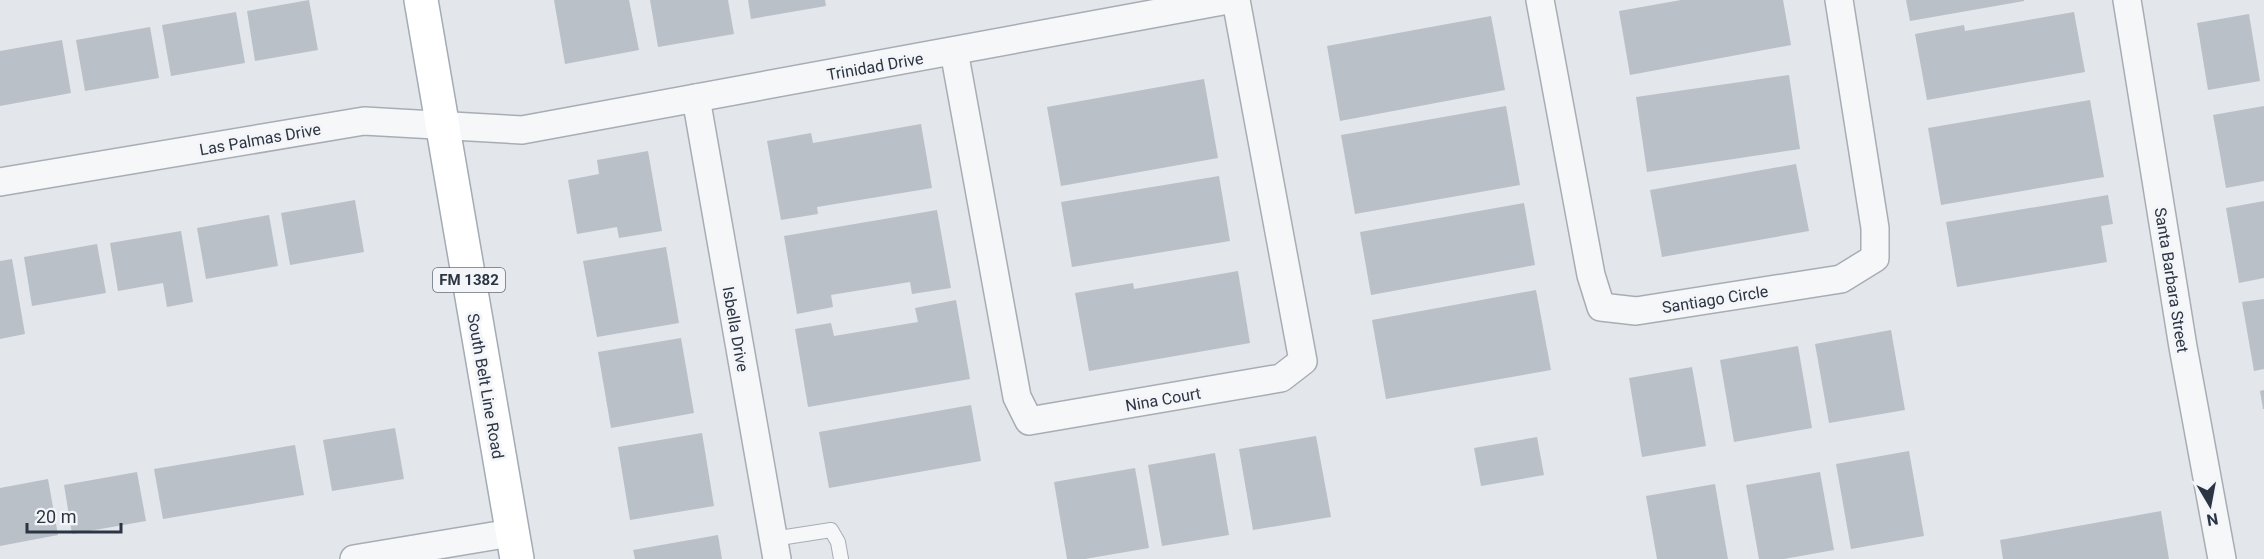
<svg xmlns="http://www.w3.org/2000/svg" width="2264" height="559" viewBox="0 0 2264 559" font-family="Roboto,sans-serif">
	<rect width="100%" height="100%" fill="#e3e6eb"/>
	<g fill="#bac0c8">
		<polygon points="309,0 318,50 255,61 247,11"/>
		<polygon points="554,0 629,0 639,50 565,64"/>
		<polygon points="650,0 728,0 734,34 658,47"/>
		<polygon points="748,0 825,0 826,6 751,19"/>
		<polygon points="1681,0 1783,0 1791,45 1630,75 1619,11"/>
		<polygon points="1906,0 2024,0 2024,1 1910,21"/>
		<polygon points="236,12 245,63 171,76 162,25"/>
		<polygon points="2074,12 2085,72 1927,100 1915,34 1964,25 1965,31"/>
		<polygon points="2249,14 2260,81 2208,90 2197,23"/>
		<polygon points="1491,16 1505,90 1340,121 1327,46"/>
		<polygon points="150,27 159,78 85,91 76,40"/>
		<polygon points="62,40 71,93 0,106 0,51"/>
		<polygon points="1789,75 1800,149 1647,172 1636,97"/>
		<polygon points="1204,79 1218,158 1061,186 1047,107"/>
		<polygon points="2090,100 2104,177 1941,205 1928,128"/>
		<polygon points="1506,106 1520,185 1355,214 1341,135"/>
		<polygon points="2264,106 2264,181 2226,188 2213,115"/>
		<polygon points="921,124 932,188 817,207 818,214 781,220 767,141 811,133 813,143"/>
		<polygon points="648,151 662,231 619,238 617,227 577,234 568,180 599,174 597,160"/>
		<polygon points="1796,164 1809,231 1662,257 1650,190"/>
		<polygon points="1219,176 1230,241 1072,267 1061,202"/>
		<polygon points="2108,195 2113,224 2101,226 2107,262 1957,287 1946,222"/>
		<polygon points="355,200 364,252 290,265 281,213"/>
		<polygon points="2264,201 2264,278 2239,283 2226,208"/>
		<polygon points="1524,203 1535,265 1371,295 1360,232"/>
		<polygon points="937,210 951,288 912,294 910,282 831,295 833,307 797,314 784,236"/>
		<polygon points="269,215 278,266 206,279 197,228"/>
		<polygon points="181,231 193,302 167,307 163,283 118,291 110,243"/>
		<polygon points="97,244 106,293 32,306 24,257"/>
		<polygon points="666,247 679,323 597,337 583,261"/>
		<polygon points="12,259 25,334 0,339 0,261"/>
		<polygon points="1238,271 1250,343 1089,371 1075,293 1133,283 1134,289"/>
		<polygon points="1536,290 1551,370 1386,399 1372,320"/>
		<polygon points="2264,299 2264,369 2254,371 2242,302"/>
		<polygon points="956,300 970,379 808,407 795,329 831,323 834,336 918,322 915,308"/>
		<polygon points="1891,330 1905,410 1829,423 1815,344"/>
		<polygon points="681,338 694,413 611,428 598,352"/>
		<polygon points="1798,346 1812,428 1734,442 1720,360"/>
		<polygon points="1692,367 1706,446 1642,457 1629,378"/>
		<polygon points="2264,390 2264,409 2263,409 2260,391"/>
		<polygon points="971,405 981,461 829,488 819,432"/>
		<polygon points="395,428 404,479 332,491 323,440"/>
		<polygon points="702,433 714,506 630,520 618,447"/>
		<polygon points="1316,436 1331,517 1253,530 1239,449"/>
		<polygon points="1537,437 1544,475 1481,486 1474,448"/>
		<polygon points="295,445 304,495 163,519 154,469"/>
		<polygon points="1909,451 1924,536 1851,549 1836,464"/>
		<polygon points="1215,453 1229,535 1162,546 1148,465"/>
		<polygon points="1135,468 1149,548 1085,559 1067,559 1054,482"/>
		<polygon points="137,472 146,521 72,534 64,485"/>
		<polygon points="1820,472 1834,550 1784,559 1759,559 1746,485"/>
		<polygon points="48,479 58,535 0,546 0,488"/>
		<polygon points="1715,484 1728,559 1657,559 1646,496"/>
		<polygon points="2161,511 2169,559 2003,559 2000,540"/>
		<polygon points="718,535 722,559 635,559 633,550"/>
	</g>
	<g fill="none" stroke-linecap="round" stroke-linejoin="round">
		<defs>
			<polyline id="service" points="773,539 831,530 838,542 841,559"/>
			<g id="minor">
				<polyline points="1540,0 1591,275 1601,307 1636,311 1841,279 1875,258 1875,228 1839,0"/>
				<polyline points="2127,0 2183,347 2222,559"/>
				<polyline points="954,51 1017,397 1029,421 1281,378 1303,361 1236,0"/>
				<polyline points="696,98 777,559"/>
				<polyline points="0,182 364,121 522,130 1228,0"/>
				<polyline points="354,559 511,533"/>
			</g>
			<polyline id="primary" points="421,0 517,559"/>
		</defs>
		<use href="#service" stroke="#a8adb5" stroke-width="16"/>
		<use href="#minor" stroke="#a8adb5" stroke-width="30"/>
		<use href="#primary" stroke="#a3abb6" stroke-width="36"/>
		<use href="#service" stroke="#f6f7f9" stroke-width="14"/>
		<use href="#minor" stroke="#f6f7f9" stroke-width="27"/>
		<use href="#primary" stroke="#fff" stroke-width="33"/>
	</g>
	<g text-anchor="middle" stroke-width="6" stroke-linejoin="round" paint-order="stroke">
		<rect fill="#f3f5f8" stroke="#676f79" stroke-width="1.5" x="433" y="268" width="72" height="24" rx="4.5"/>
		<g font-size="15" font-weight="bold" fill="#2b3543">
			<text x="469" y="285">FM 1382</text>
		</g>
		<g font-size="16" fill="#2b3543" stroke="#f3f5f8">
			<text transform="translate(875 66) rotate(-10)" y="6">Trinidad Drive</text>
			<text transform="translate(260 139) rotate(-10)" y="6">Las Palmas Drive</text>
			<text transform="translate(2172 280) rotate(81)" y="6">Santa Barbara Street</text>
			<text transform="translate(1715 299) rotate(-9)" y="6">Santiago Circle</text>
			<text transform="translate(736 329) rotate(80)" y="6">Isbella Drive</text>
			<text transform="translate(486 386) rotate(80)" y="6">South Belt Line Road</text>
			<text transform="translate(1163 399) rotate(-10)" y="6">Nina Court</text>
		</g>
	</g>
	<g transform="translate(2210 505) rotate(170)" stroke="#f3f5f8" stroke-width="4.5" paint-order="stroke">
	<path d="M0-4.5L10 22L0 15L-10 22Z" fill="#2b3543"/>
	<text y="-9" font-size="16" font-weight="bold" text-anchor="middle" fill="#2b3543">N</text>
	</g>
	<path d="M27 523v9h94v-9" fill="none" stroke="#2b3543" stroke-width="3"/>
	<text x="36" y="523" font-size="18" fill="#2b3543" stroke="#f3f5f8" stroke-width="4.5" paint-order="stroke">20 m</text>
</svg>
